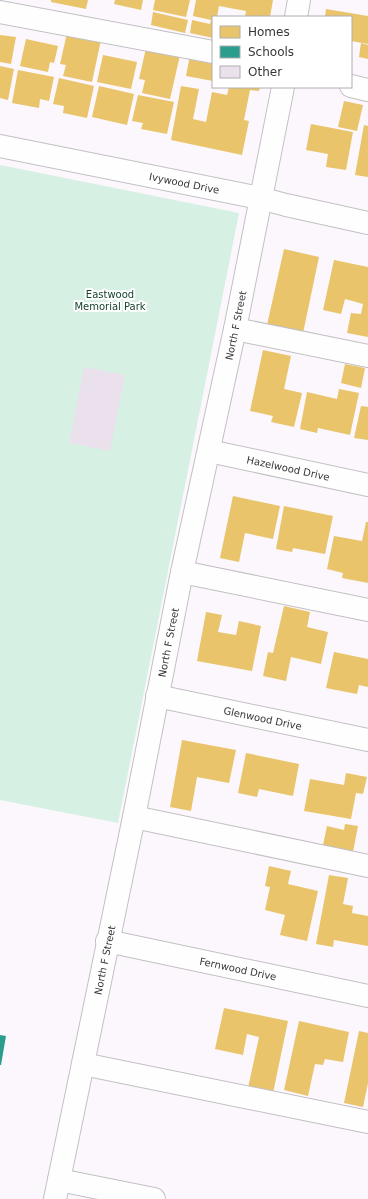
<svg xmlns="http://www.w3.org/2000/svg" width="368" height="1199" viewBox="0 0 368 1199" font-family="'DejaVu Sans',sans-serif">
	<rect width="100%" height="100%" fill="#fbf7fc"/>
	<polygon fill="#d6f0e3" points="0,165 239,213 118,823 0,800"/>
	<g fill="#e9c46a">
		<polygon points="51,0 88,0 86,9 51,2"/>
		<polygon points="115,0 143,0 141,10 114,4"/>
		<polygon points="155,0 190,0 186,17 153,10"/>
		<polygon points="196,0 273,0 270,17 245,17 246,11 219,6 217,17 213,17 213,38 190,33 192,20 210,24 211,20 193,16"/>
		<polygon points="326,9 368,16 368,44 351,41 351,17 325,17"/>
		<polygon points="153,12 188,20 185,33 151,25"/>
		<polygon points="67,33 101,40 92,82 63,76 66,65 60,64"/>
		<polygon points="0,35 16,37 11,64 0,62"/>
		<polygon points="26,39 58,46 54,63 50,62 48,72 20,66"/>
		<polygon points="361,43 368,45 368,59 359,57"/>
		<polygon points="146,48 180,55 170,99 142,93 145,80 139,79"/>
		<polygon points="103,55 137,62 131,89 97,82"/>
		<polygon points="190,55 213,60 213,81 186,76"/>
		<polygon points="0,66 14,69 8,100 0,98"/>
		<polygon points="18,70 54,77 49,101 40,99 39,108 12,103"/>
		<polygon points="59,78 94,86 87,118 63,113 64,106 53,104"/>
		<polygon points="99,86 134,94 127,125 92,117"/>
		<polygon points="181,86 199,89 193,119 206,122 212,92 227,95 229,87 260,87 259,91 250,90 244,120 249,121 242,155 171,140"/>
		<polygon points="138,95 174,102 167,134 141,129 143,123 132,121"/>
		<polygon points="344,101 363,105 357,131 338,127"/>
		<polygon points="311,124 353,132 346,170 326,167 328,154 306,150"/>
		<polygon points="364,125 368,126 368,177 355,175"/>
		<polygon points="284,249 319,257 303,333 267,325"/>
		<polygon points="334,260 368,267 368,337 347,333 351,313 361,314 363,304 345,299 341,314 323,310"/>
		<polygon points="263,350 291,356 284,389 302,393 294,427 271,422 273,416 250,411"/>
		<polygon points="345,364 365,368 361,388 341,383"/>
		<polygon points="339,389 359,393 350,435 318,428 317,433 300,429 307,392 337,399"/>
		<polygon points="361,406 368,407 368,440 354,438"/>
		<polygon points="233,496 280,506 273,539 245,533 239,562 220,558"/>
		<polygon points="284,506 333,516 325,554 293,548 292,552 276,549"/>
		<polygon points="366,522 368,522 368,583 342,578 343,573 327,569 334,536 362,541"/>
		<polygon points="284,606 310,612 307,627 328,632 321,664 291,657 286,681 263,676 268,652 273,653"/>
		<polygon points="206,612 222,615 218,632 236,635 239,621 261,626 252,671 197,661"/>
		<polygon points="334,652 368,659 368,687 359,685 357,694 326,688"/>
		<polygon points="182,740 236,750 229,783 197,777 191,811 170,807"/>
		<polygon points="246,753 299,764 293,796 259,789 257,797 238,793"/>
		<polygon points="346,773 367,777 363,794 356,793 351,819 304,811 310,779 344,785"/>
		<polygon points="345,824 358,826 353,852 323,845 327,826 344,830"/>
		<polygon points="269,866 291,871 288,884 318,891 307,941 280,935 285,915 265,910 270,887 265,886"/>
		<polygon points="329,875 348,878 343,904 353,906 352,913 368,916 368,946 334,940 333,947 316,944"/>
		<polygon points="224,1008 288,1021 273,1093 248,1088 259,1037 247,1034 243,1055 215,1049"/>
		<polygon points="299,1021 349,1032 343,1062 325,1059 323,1065 315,1064 308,1096 284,1090"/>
		<polygon points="359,1031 368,1033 368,1083 363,1107 344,1103"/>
	</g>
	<polygon fill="#2a9d8f" points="0,1035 6,1036 1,1065 0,1065"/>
	<polygon fill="#eae1ec" points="84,367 125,375 110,451 69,443"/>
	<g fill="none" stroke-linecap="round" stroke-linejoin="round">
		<defs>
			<g id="minor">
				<polyline points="0,12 213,52"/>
				<polyline points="296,17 299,0"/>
				<polyline points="351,86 368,90"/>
				<path id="s1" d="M 0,146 L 260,198 L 286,205 L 368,223"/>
				<polyline points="235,329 368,356"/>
				<path id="s2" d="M 209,451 L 368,485"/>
				<polyline points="182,572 368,610"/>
				<path id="s3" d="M 157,696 L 368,740"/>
				<polyline points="134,817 368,866"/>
				<path id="s4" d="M 107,941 L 368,996"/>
				<polyline points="83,1064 368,1122"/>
				<polyline points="59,1180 154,1199"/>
				<path id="s5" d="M 55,1199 L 134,817 L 182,572 L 235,329 L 283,87"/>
			</g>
		</defs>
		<use href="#minor" stroke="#c3c0c3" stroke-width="24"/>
		<use href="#minor" stroke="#fefeff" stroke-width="22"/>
	</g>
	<g text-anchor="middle" stroke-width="4" stroke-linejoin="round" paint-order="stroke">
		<g font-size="10" fill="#383538" stroke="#fff">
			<text dy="4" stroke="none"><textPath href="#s1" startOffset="188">Ivywood Drive</textPath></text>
			<text dy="4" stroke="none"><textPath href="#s5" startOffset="892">North F Street</textPath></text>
			<text dy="4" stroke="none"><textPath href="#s2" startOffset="81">Hazelwood Drive</textPath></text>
			<text dy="4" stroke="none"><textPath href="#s5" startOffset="568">North F Street</textPath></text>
			<text dy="4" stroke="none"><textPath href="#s3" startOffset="108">Glenwood Drive</textPath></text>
			<text dy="4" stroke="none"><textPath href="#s5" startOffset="244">North F Street</textPath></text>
			<text dy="4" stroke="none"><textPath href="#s4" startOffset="134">Fernwood Drive</textPath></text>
		</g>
		<g font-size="10" fill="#15432f" stroke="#fff">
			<text x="110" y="298">Eastwood<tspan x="110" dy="12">Memorial Park</tspan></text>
		</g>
	</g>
	<rect x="212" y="16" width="140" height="72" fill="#ffffff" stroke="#afaeaf"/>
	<rect x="220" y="26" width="20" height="12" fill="#e9c46a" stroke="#afaeaf"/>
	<text x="248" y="36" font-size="12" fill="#383538">Homes</text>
	<rect x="220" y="46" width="20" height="12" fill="#2a9d8f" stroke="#afaeaf"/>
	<text x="248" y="56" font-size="12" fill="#383538">Schools</text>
	<rect x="220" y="66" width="20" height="12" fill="#eae1ec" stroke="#afaeaf"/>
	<text x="248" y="76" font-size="12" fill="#383538">Other</text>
</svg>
